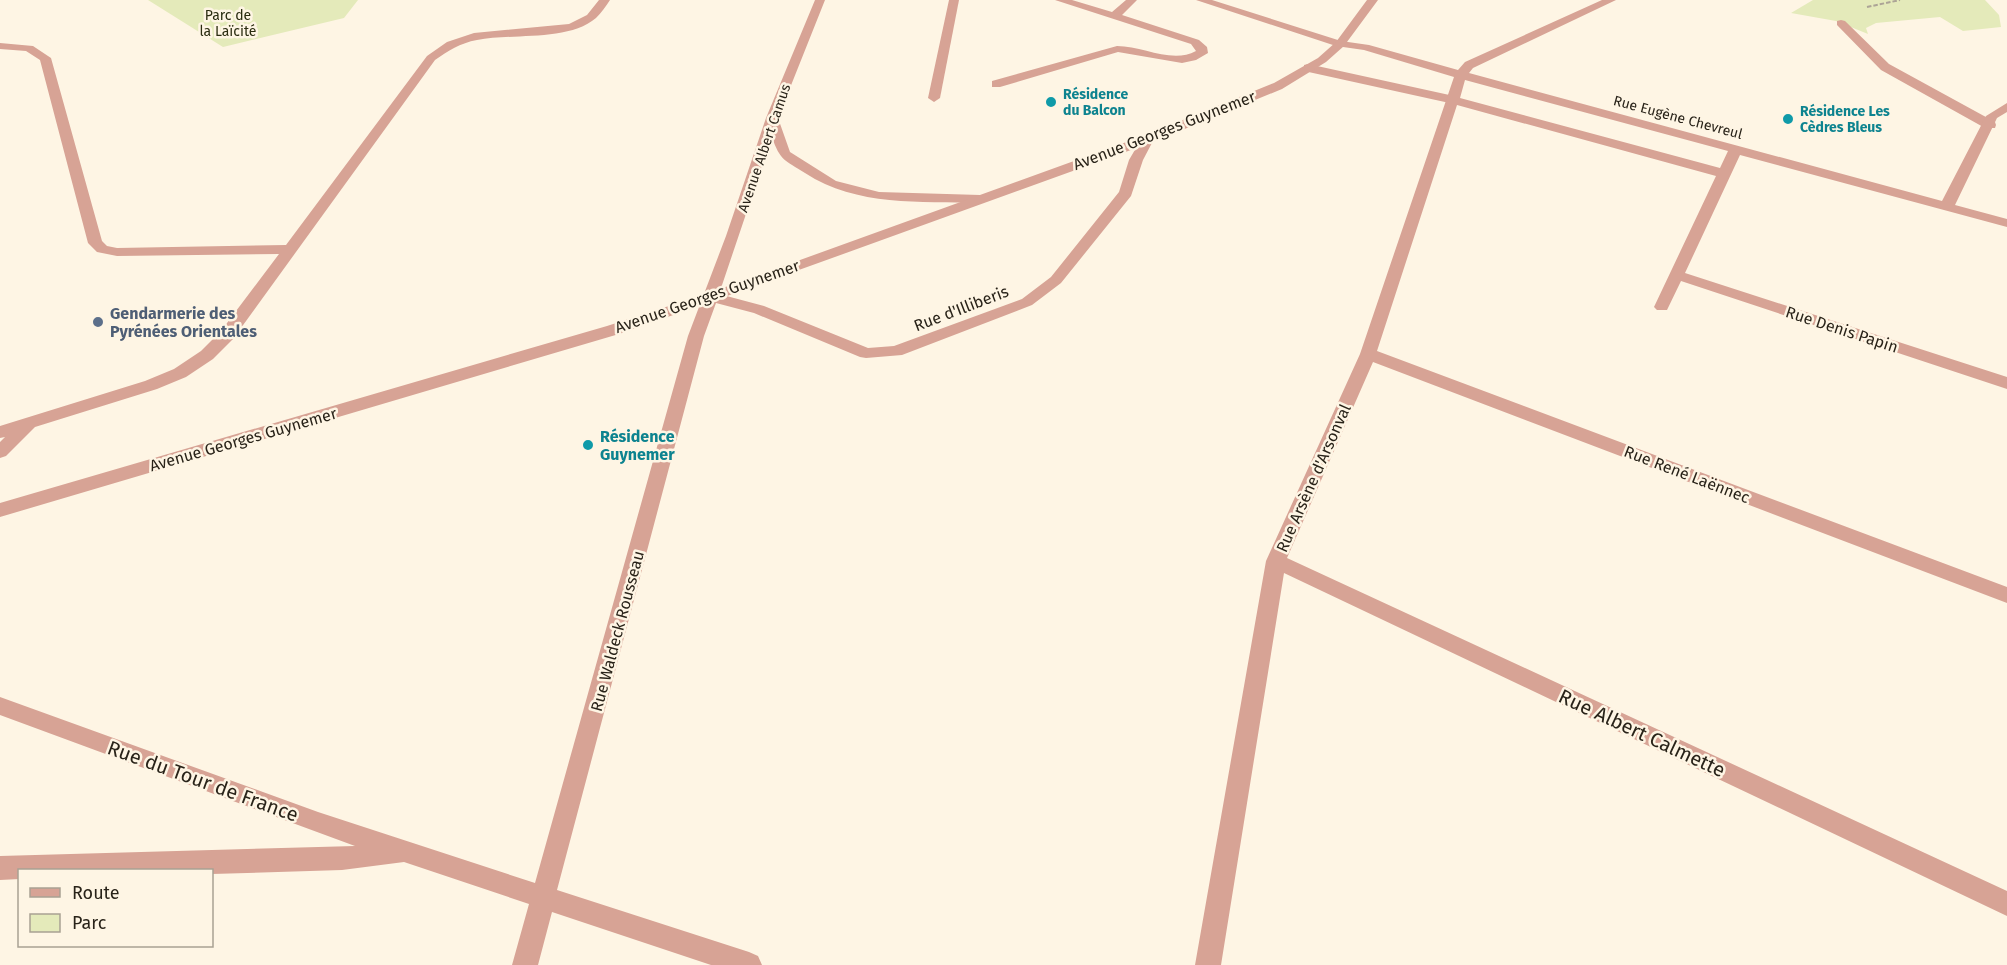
<svg xmlns="http://www.w3.org/2000/svg" width="2007" height="965" viewBox="0 0 2007 965" font-family="'Fira Sans',sans-serif">
	<rect width="100%" height="100%" fill="#fef5e4"/>
	<g fill="#e4eaba">
		<polygon points="148,0 358,0 344,18 223,47"/>
		<polygon points="1813,0 1985,0 1999,15 2001,27 1963,31 1940,17 1876,23 1866,28 1868,34 1836,21 1791,13"/>
	</g>
	<g fill="none" stroke-linecap="round" stroke-linejoin="round">
		<polyline stroke="#aca496" stroke-width="2" stroke-dasharray="4.5 2" stroke-linecap="butt" points="1867,7 1900,0"/>
		<g fill="#d7a395" fill-rule="evenodd">
			<path d="M 599,0 L 610,0 C 606,6 601,13 596,18 C 568,42 511,33 477,40 C 460,43 448,51 435,60 L 233,339 L 213,359 L 186,377 L 157,389 L 35,427 L 6,456 L 0,458 L 0,442 L 5,437 L 0,438 L 0,426 L 145,381 L 174,369 L 201,351 L 221,331 L 279,254 L 117,256 L 97,252 L 88,243 L 40,60 L 26,51 L 0,49 L 0,43 L 33,46 L 51,58 L 102,241 L 107,246 L 117,248 L 286,245 L 427,56 L 447,42 L 474,33 L 569,24 L 587,15 Z"/>
			<polygon points="949,0 959,0 940,98 934,102 928,98"/>
			<path d="M 1055,0 L 1072,0 L 1112,12 L 1126,0 L 1137,0 L 1122,15 L 1199,40 L 1207,47 L 1208,53 L 1196,60 L 1182,63 L 1118,52 L 1000,87 L 992,87 L 992,81 L 1117,46 C 1143,46 1172,64 1196,51 L 1191,44 Z"/>
			<polygon points="1841,20 1845,21 1889,64 1995,122 1996,125 1995,128 1985,128 1881,70 1837,25 1837,21"/>
			<polygon points="1308,64 1454,96 1460,100 1454,104 1304,71 1304,65"/>
		</g>
		<g fill="#d7a395" fill-rule="evenodd">
			<path d="M 815,0 L 825,0 L 778,118 L 790,152 L 836,181 L 879,192 L 980,195 L 987,199 L 980,203 C 920,201 857,207 805,173 C 785,160 780,161 772,137 L 719,294 L 764,306 L 868,348 L 894,346 L 1022,299 L 1051,277 L 1119,192 L 1129,160 L 1143,136 L 1148,135 L 1154,139 L 1143,160 L 1131,196 L 1061,283 L 1032,305 L 902,355 L 866,358 L 860,357 L 754,313 L 716,303 L 704,336 L 557,890 L 749,952 L 758,956 L 762,965 L 711,965 L 552,912 L 538,965 L 512,965 L 529,904 L 404,862 L 342,870 L 212,874 L 212,870 L 20,870 L 20,879 L 0,880 L 0,856 L 355,846 L 0,715 L 0,697 L 318,812 L 535,883 L 688,336 L 726,236 L 766,118 Z"/>
			<path d="M 1196,0 L 1212,0 L 1341,41 L 1369,45 L 1458,70 L 1465,62 L 1602,0 L 1616,0 L 1473,68 L 1469,73 L 1942,201 L 1986,116 L 2007,103 L 2007,112 L 1997,118 L 1955,205 L 2007,219 L 2007,227 L 1740,155 L 1685,273 L 2007,377 L 2007,389 L 1681,281 L 1667,310 L 1657,310 L 1654,307 L 1716,176 L 1457,105 L 1377,351 L 2007,587 L 2007,603 L 1373,362 L 1287,558 L 2007,891 L 2007,916 L 1284,573 L 1221,965 L 1195,965 L 1266,561 L 1360,354 L 1454,77 L 1364,50 L 1336,46 ZM 1465,80 L 1728,151 L 1720,168 L 1460,98 Z"/>
		</g>
		<polygon fill="#d7a395" fill-rule="evenodd" points="1367,0 1378,0 1344,46 1326,62 1282,89 1153,142 716,300 619,334 0,517 0,503 607,326 706,294 1143,136 1274,83 1318,58 1336,42"/>
	</g>
	<g fill="#0f9aa8" stroke="#fef5e4" stroke-width="2">
		<circle cx="1051" cy="102" r="6"/>
		<circle cx="1788" cy="119" r="6"/>
		<circle cx="588" cy="445" r="6"/>
	</g>
	<circle fill="#5c6f8a" stroke="#fef5e4" stroke-width="2" cx="98" cy="322" r="6"/>
	<g text-anchor="middle" stroke-width="5" stroke-linejoin="round" paint-order="stroke">
		<g font-size="14" fill="#2a2c10" stroke="#fef5e4">
			<text x="228" y="20">Parc de<tspan x="228" dy="16">la Laïcité</tspan></text>
		</g>
		<g font-size="14" font-weight="bold" fill="#0d838f" stroke="#fef5e4" text-anchor="start">
			<text x="1063" y="99">Résidence<tspan x="1063" dy="16">du Balcon</tspan></text>
			<text x="1800" y="116">Résidence Les<tspan x="1800" dy="16">Cèdres Bleus</tspan></text>
		</g>
		<g font-size="14" fill="#292319" stroke="#fef5e4">
			<text transform="translate(1678 117) rotate(15)" y="5">Rue Eugène Chevreul</text>
			<text transform="translate(764 148) rotate(-71)" y="5">Avenue Albert Camus</text>
		</g>
		<g font-size="16" fill="#292319" stroke="#fef5e4">
			<text transform="translate(1164 130) rotate(-21)" y="6">Avenue Georges Guynemer</text>
			<text transform="translate(707 296) rotate(-19)" y="6">Avenue Georges Guynemer</text>
			<text transform="translate(961 308) rotate(-21)" y="6">Rue d'Illiberis</text>
			<text transform="translate(1842 329) rotate(18)" y="6">Rue Denis Papin</text>
			<text transform="translate(243 439) rotate(-16)" y="6">Avenue Georges Guynemer</text>
			<text transform="translate(1687 474) rotate(21)" y="6">Rue René Laënnec</text>
			<text transform="translate(1313 478) rotate(-66)" y="6">Rue Arsène d'Arsonval</text>
			<text transform="translate(617 631) rotate(-75)" y="6">Rue Waldeck Rousseau</text>
		</g>
		<g font-size="16" font-weight="bold" fill="#4e5e75" stroke="#fef5e4" text-anchor="start">
			<text x="110" y="319">Gendarmerie des<tspan x="110" dy="18">Pyrénées Orientales</tspan></text>
		</g>
		<g font-size="16" font-weight="bold" fill="#0d838f" stroke="#fef5e4" text-anchor="start">
			<text x="600" y="442">Résidence<tspan x="600" dy="18">Guynemer</tspan></text>
		</g>
		<g font-size="20" fill="#292319" stroke="#fef5e4">
			<text transform="translate(1642 733) rotate(25)" y="7">Rue Albert Calmette</text>
			<text transform="translate(203 781) rotate(20)" y="7">Rue du Tour de France</text>
		</g>
	</g>
	<rect x="18" y="869" width="195" height="78" fill="#fef5e4" stroke="#a9a193" stroke-width="1.5"/>
	<rect x="30" y="888" width="30" height="9" fill="#d7a395" stroke="#a9a193" stroke-width="1.5"/>
	<text x="72" y="899" font-size="18" fill="#292319">Route</text>
	<rect x="30" y="914" width="30" height="18" fill="#e4eaba" stroke="#a9a193" stroke-width="1.5"/>
	<text x="72" y="929" font-size="18" fill="#292319">Parc</text>
</svg>
